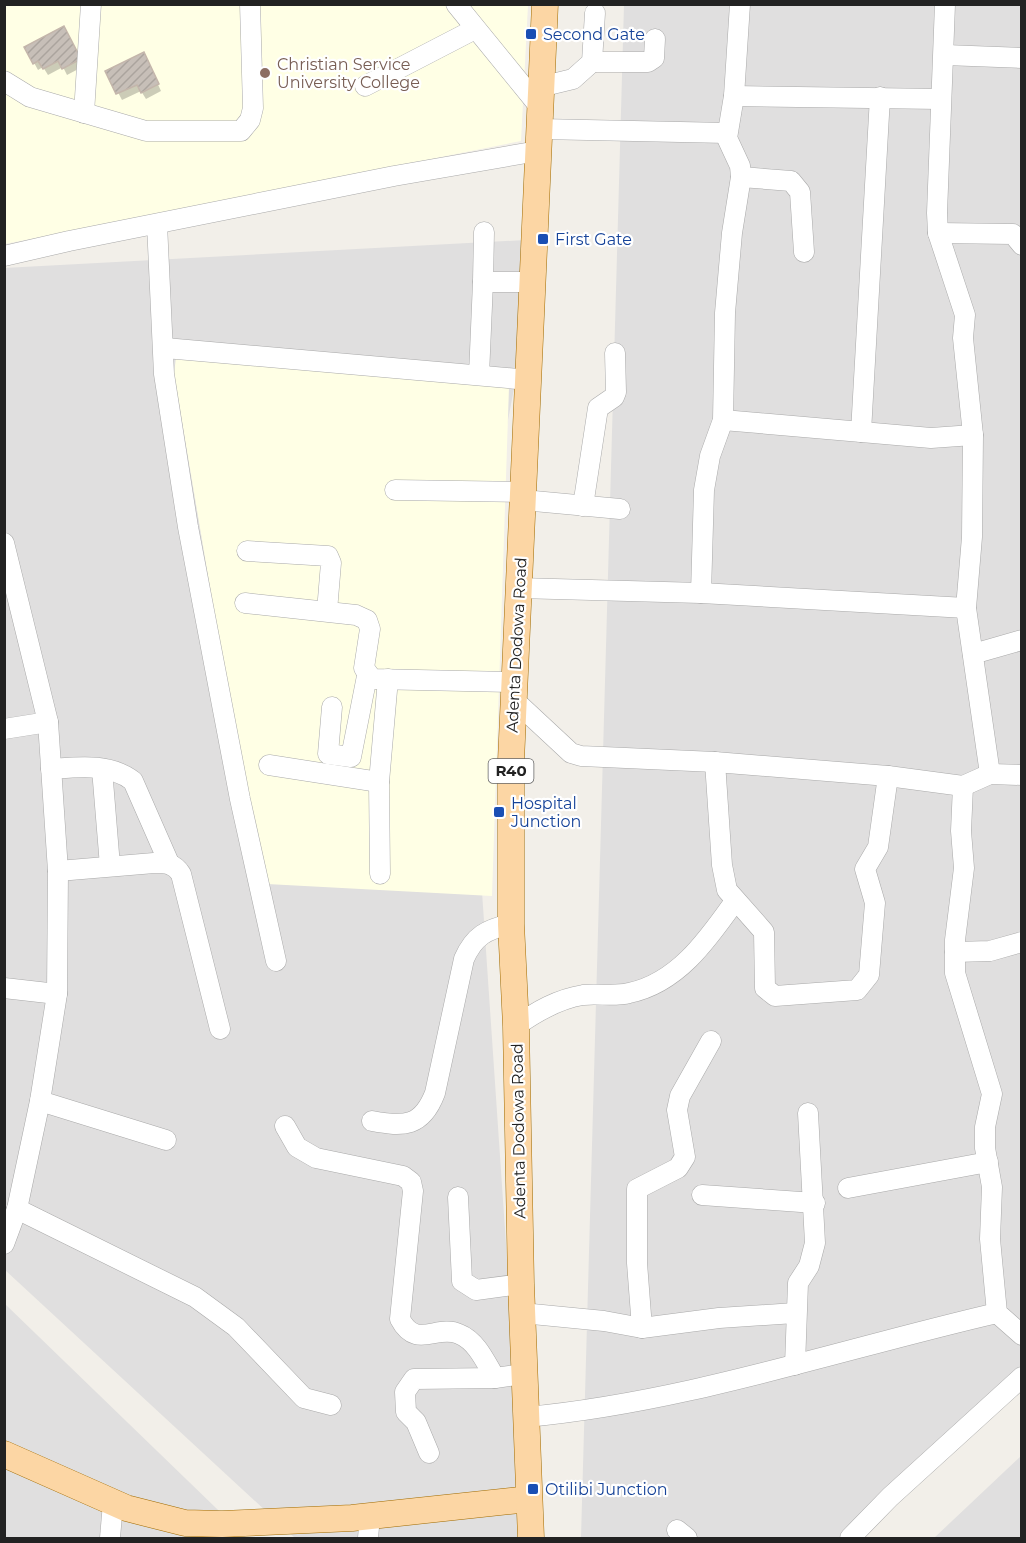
<svg xmlns="http://www.w3.org/2000/svg" width="1026" height="1543" viewBox="0 0 1026 1543" font-family="Montserrat,sans-serif">
	<defs>
		<pattern id="building-hatch" width="6" height="6" patternUnits="userSpaceOnUse" patternTransform="scale(1.5)"><rect width="6" height="6" fill="#c7bfb8"/><path d="M-1 1l2-2M0 6l6-6M5 7l2-2" fill="none" stroke="#aba49e"/></pattern>
	</defs>
	<rect width="100%" height="100%" fill="#f2efe9"/>
	<g fill="#e0dfdf">
		<polygon points="624,5 1021,5 1021,1372 838,1538 581,1538"/>
		<polygon points="543,239 465,642 526,1538 295,1538 5,1270 4,268"/>
		<polygon points="5,1304 247,1538 5,1538"/>
		<polygon points="1021,1456 1021,1538 934,1538"/>
	</g>
	<g fill="#ffffe5">
		<polygon points="5,5 528,5 521,141 5,244"/>
		<polygon points="176,357 509,387 492,896 267,884 226,682 174,374"/>
	</g>
	<g fill="#0003">
		<polygon points="64,28 84,66 67,75 63,67 48,75 43,67 38,70 26,48"/>
		<polygon points="147,61 161,91 146,99 141,91 122,100 107,71"/>
	</g>
	<g fill="url(#building-hatch)" stroke="#c4b6ab" stroke-width="1.5">
		<polygon points="64,26 81,59 62,69 58,61 43,69 38,61 33,64 24,47"/>
		<polygon points="144,52 159,84 141,93 137,85 116,94 105,71"/>
	</g>
	<g fill="none" stroke-linecap="round" stroke-linejoin="round">
		<defs>
			<g id="minor">
				<polyline points="456,4 539,106"/>
				<polyline points="945,4 937,213 938,233 965,315 963,338 973,435 972,537 966,608 990,774"/>
				<polyline points="945,55 1022,58"/>
				<polyline points="592,62 648,62 654,58 655,39"/>
				<polyline points="4,81 30,97 146,131 241,131 250,120 253,108 250,4"/>
				<polyline points="365,86 475,29"/>
				<polyline points="540,87 573,79 592,62 595,13"/>
				<polyline points="734,96 940,99"/>
				<polyline points="84,113 91,4"/>
				<polyline points="540,129 727,133"/>
				<polyline points="741,177 791,181 800,192 804,252"/>
				<polyline points="157,224 164,374 188,527 240,799 276,961"/>
				<polyline points="938,233 1013,234 1022,245"/>
				<polyline points="4,256 69,241 394,176 538,151"/>
				<polyline points="483,282 484,232"/>
				<polyline points="165,348 529,380"/>
				<polyline points="479,375 483,282 532,282"/>
				<polyline points="723,420 931,438 973,435"/>
				<polyline points="861,432 880,97"/>
				<polyline points="395,490 523,492"/>
				<polyline points="523,500 620,509"/>
				<polyline points="583,506 598,408 614,397 616,392 615,353"/>
				<polyline points="4,543 48,722 58,871 57,994 40,1101 17,1209 4,1244"/>
				<polyline points="247,551 328,556 331,563 327,611"/>
				<polyline points="518,588 701,593 966,608"/>
				<polyline points="701,593 704,490 710,456 723,420 725,313 732,233 741,177 740,166 727,138 734,96 740,4"/>
				<polyline points="245,603 356,615 367,620 370,629 364,668 372,679 513,682"/>
				<polyline points="973,654 1022,640"/>
				<polyline points="513,699 571,753 581,756 715,762 888,776 963,786 990,774 1022,775"/>
				<polyline points="332,707 328,754 351,757 367,676"/>
				<polyline points="4,729 48,722"/>
				<polyline points="715,762 722,865 727,890 764,932 765,988 775,996 857,990 869,975 875,903 865,869 878,847 888,776"/>
				<polyline points="269,765 379,782"/>
				<path d="M 51,769 C 79,767 110,763 133,781 L 169,863"/>
				<polyline points="102,769 110,866"/>
				<polyline points="963,786 961,831 964,868 955,940 955,973 992,1094 985,1127 985,1148 992,1187 990,1239 997,1313 1022,1335"/>
				<path d="M 58,871 L 154,863 C 166,863 174,863 181,874 L 220,1029"/>
				<polyline points="380,874 379,782 388,679"/>
				<polyline points="955,952 990,951 1022,942"/>
				<polyline points="4,988 57,994"/>
				<path d="M 516,1026 C 537,1011 558,999 583,995 C 598,993 614,997 629,993 C 678,983 708,939 735,901"/>
				<polyline points="40,1101 166,1140"/>
				<path d="M 372,1121 C 404,1127 422,1127 435,1093 L 464,959 C 474,936 487,929 511,924"/>
				<path d="M 285,1126 L 297,1147 L 316,1158 L 403,1176 L 411,1182 L 413,1191 L 400,1319 C 416,1350 437,1324 459,1334 C 477,1341 486,1363 495,1378"/>
				<polyline points="848,1188 988,1162"/>
				<polyline points="702,1195 815,1203"/>
				<polyline points="458,1197 462,1281 476,1290 521,1284"/>
				<polyline points="17,1209 195,1297 236,1327 304,1398 331,1405"/>
				<polyline points="522,1313 604,1321 642,1328 719,1318 795,1313"/>
				<polyline points="642,1328 637,1263 637,1189 678,1168 685,1157 677,1110 680,1096 711,1041"/>
				<polyline points="795,1365 798,1283 809,1266 815,1243 808,1113"/>
				<path d="M 526,1417 C 687,1402 841,1349 997,1313"/>
				<polyline points="429,1453 416,1422 406,1412 405,1392 414,1379 495,1378 524,1374"/>
				<polyline points="677,1530 687,1538"/>
				<polyline points="110,1538 113,1503"/>
				<polyline points="368,1538 370,1516"/>
				<polyline points="850,1538 890,1497 1022,1377"/>
			</g>
			<g id="major">
				<polyline points="4,1454 126,1508 185,1523 222,1524 352,1518 529,1499"/>
				<polyline points="531,1538 521,1284 516,1026 511,924 511,761 545,4"/>
			</g>
		</defs>
		<use href="#minor" stroke="#a9a9a9" stroke-width="21"/>
		<use href="#major" stroke="#a06b00" stroke-width="27"/>
		<use href="#minor" stroke="#fff" stroke-width="20"/>
		<use href="#major" stroke="#fcd6a4" stroke-width="26"/>
	</g>
	<g fill="#1a4fb4" stroke="#fff" stroke-width="2">
		<rect x="525" y="28" width="12" height="12" rx="3"/>
		<rect x="537" y="233" width="12" height="12" rx="3"/>
		<rect x="493" y="806" width="12" height="12" rx="3"/>
		<rect x="527" y="1483" width="12" height="12" rx="3"/>
	</g>
	<circle fill="#8d6e63" stroke="#fff" stroke-width="2" cx="265" cy="73" r="6"/>
	<g text-anchor="middle" stroke-width="4.5" stroke-linejoin="round" paint-order="stroke">
		<rect fill="#fff" stroke="#646464" stroke-width="1.5" x="488.5" y="759" width="45" height="24" rx="4.5"/>
		<g font-size="15" font-weight="bold" fill="#222">
			<text x="511" y="776">R40</text>
		</g>
		<g font-size="16" fill="#164399" stroke="#fff" text-anchor="start">
			<text x="543" y="40">Second Gate</text>
			<text x="555" y="245">First Gate</text>
			<text x="511" y="809">Hospital<tspan x="511" dy="18">Junction</tspan></text>
			<text x="545" y="1495">Otilibi Junction</text>
		</g>
		<g font-size="16" fill="#785e54" stroke="#fff" text-anchor="start">
			<text x="277" y="70">Christian Service<tspan x="277" dy="18">University College</tspan></text>
		</g>
		<g font-size="16" fill="#222" stroke="#fff">
			<text transform="translate(516 645) rotate(-87)" y="6">Adenta Dodowa Road</text>
			<text transform="translate(518 1131) rotate(-91)" y="6">Adenta Dodowa Road</text>
		</g>
	</g>
	<rect width="1026" height="1543" fill="none" stroke="#222222" stroke-width="12"/>
</svg>
